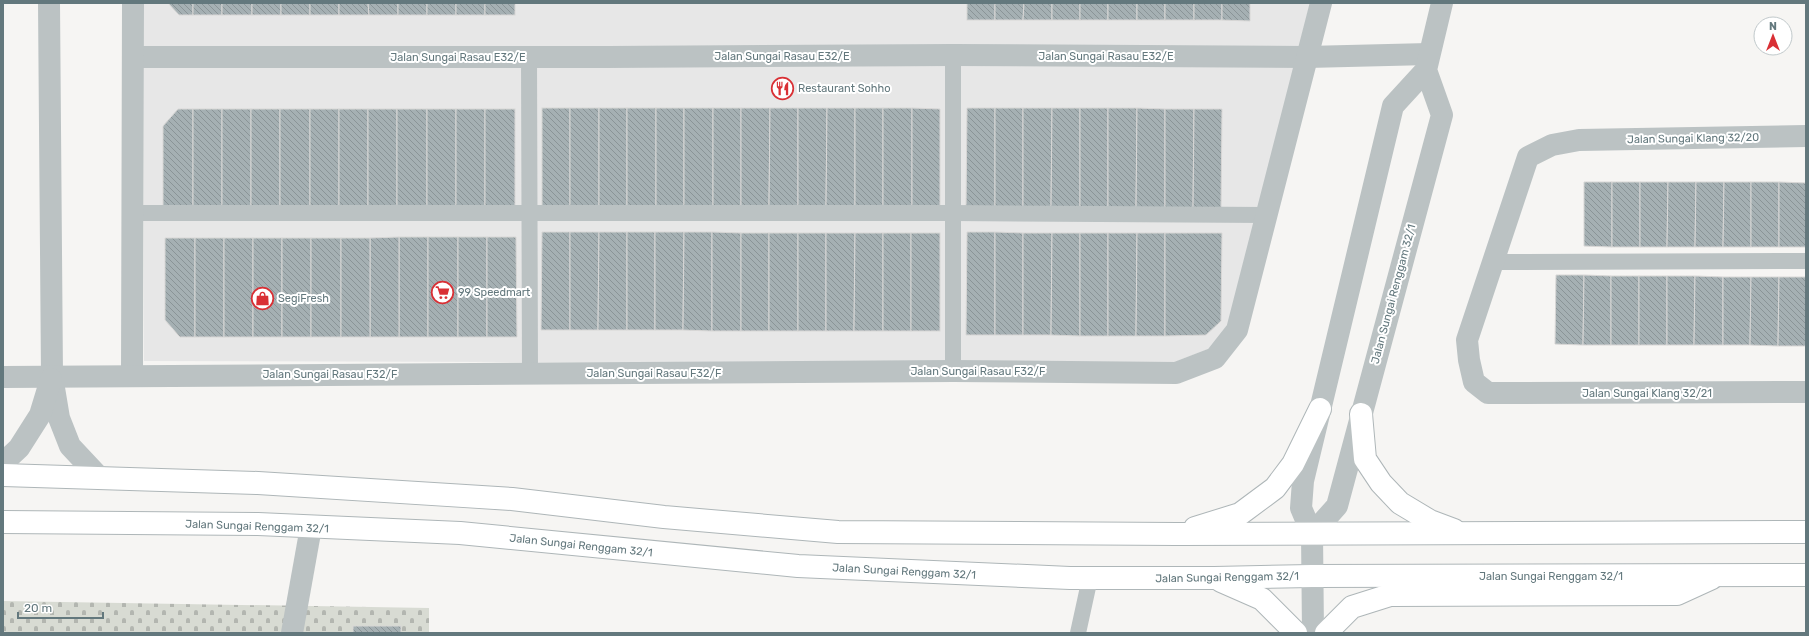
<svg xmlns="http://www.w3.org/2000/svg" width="1809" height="636" viewBox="0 0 1809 636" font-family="Rubik,sans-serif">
	<defs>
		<pattern id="cemetery-stones" width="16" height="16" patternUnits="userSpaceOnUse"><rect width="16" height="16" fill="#d8dbd3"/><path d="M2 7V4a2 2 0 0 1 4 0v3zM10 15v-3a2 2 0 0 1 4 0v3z" fill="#b3b6b0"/></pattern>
		<pattern id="building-back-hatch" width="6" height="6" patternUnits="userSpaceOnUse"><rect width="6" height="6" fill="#a5b0b3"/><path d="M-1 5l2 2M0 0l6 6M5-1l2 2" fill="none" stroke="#8a9497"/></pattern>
	</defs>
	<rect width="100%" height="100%" fill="#f6f5f3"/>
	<polygon fill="#e7e7e7" points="144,3 1310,3 1230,321 1211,348 1169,364 144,361"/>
	<polygon fill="url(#cemetery-stones)" points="3,601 429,608 429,633 3,633"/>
	<g fill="url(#building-back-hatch)" stroke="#d8d7d6">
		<polygon points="168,3 193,3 193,15 179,15"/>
		<rect x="193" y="3" width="29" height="12"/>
		<rect x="222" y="3" width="30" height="12"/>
		<rect x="252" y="3" width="29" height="12"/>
		<rect x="281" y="3" width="29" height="12"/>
		<rect x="310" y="3" width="29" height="12"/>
		<polygon points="339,3 368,3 369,15 339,15"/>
		<polygon points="368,3 398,3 398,15 369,15"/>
		<rect x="398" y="3" width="29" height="12"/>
		<rect x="427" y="3" width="29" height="12"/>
		<rect x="456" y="3" width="29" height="12"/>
		<rect x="485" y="3" width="30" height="12"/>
		<rect x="967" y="3" width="28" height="17"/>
		<polygon points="995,3 1024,3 1023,20 995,20"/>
		<polygon points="1024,3 1052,3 1052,20 1023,20"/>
		<rect x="1052" y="3" width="28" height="17"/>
		<rect x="1080" y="3" width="28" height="17"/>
		<rect x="1108" y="3" width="29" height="17"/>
		<rect x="1137" y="3" width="28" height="17"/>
		<rect x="1165" y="3" width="29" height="17"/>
		<rect x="1194" y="3" width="28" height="17"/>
		<polygon points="1222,3 1250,3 1250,21 1222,20"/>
		<rect x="542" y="108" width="28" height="98"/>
		<rect x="570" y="108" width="29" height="98"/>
		<rect x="599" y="108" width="28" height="98"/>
		<rect x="627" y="108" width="29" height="98"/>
		<rect x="656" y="108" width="28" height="98"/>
		<rect x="684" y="108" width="29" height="98"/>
		<rect x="713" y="108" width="28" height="98"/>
		<polygon points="741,108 770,108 769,206 741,206"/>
		<polygon points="770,108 798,108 798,206 769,206"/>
		<polygon points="798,108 827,108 826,206 798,206"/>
		<polygon points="827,108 855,108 855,206 826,206"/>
		<rect x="855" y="108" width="28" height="98"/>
		<rect x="883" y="108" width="29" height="98"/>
		<polygon points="912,108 940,109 940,206 912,206"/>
		<polygon points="967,108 995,108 995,210 966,210"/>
		<rect x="995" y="108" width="28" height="102"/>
		<polygon points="1023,108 1052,108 1051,210 1023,210"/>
		<polygon points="1052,108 1080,108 1080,210 1051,210"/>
		<rect x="1080" y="108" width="28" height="102"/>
		<polygon points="1108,108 1137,108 1136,211 1108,210"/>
		<polygon points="1137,108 1165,109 1165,211 1136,211"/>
		<polygon points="178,109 193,109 193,209 163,209 163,126"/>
		<rect x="193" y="109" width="29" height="100"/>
		<rect x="222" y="109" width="29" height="100"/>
		<rect x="251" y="109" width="29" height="100"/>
		<rect x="280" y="109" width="30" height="100"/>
		<rect x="310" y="109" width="29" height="100"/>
		<rect x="339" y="109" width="29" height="100"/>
		<rect x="368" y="109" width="29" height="100"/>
		<rect x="397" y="109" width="30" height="100"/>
		<rect x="427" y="109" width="29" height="100"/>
		<rect x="456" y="109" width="29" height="100"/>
		<rect x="485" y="109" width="30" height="100"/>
		<polygon points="1165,109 1194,109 1193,211 1165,211"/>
		<polygon points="1194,109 1222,109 1221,211 1193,211"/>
		<polygon points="1584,182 1612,182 1612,247 1584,246"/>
		<rect x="1612" y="182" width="28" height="65"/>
		<polygon points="1640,182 1668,182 1667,247 1640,247"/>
		<polygon points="1668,182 1696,182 1695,247 1667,247"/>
		<polygon points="1696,182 1724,182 1723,247 1695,247"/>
		<polygon points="1724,182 1751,182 1751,247 1723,247"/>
		<rect x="1751" y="182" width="28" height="65"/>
		<polygon points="1779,182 1806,183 1806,247 1779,247"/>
		<polygon points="542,232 570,232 570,330 541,330"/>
		<polygon points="570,232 599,232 598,330 570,330"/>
		<polygon points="599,232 627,232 627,330 598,330"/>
		<rect x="627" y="232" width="28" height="98"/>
		<polygon points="655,232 684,232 683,330 655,330"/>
		<polygon points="684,232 712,232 712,331 683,330"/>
		<polygon points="712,232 741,233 741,331 712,331"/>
		<polygon points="967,232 995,232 995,335 966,335"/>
		<polygon points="995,232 1023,233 1023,335 995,335"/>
		<rect x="741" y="233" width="28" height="98"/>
		<rect x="769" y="233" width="29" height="98"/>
		<rect x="798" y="233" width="28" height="98"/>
		<polygon points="826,233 855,233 854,331 826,331"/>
		<polygon points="855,233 883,233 883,331 854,331"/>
		<rect x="883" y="233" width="28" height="98"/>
		<rect x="911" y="233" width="29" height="98"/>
		<polygon points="1023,233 1052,233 1051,335 1023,335"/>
		<polygon points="1052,233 1080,233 1080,336 1051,335"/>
		<rect x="1080" y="233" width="28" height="103"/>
		<polygon points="1108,233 1137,233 1136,336 1108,336"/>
		<polygon points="1137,233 1165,233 1165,336 1136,336"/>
		<polygon points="1165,233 1222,233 1221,321 1206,335 1165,336"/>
		<rect x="399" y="237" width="29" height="100"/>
		<polygon points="399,237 399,337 370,337 370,238"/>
		<rect x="428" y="237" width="30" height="100"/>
		<rect x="458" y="237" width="29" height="100"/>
		<polygon points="487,237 516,237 517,337 487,337"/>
		<polygon points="165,238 195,238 195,337 180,337 165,320"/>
		<rect x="195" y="238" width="29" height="99"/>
		<rect x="224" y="238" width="29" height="99"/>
		<rect x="253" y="238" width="29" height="99"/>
		<rect x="282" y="238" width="29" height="99"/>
		<rect x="311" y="238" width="30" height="99"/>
		<rect x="341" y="238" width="29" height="99"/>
		<polygon points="1556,275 1584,275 1583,345 1555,344"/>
		<polygon points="1584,275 1611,276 1611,345 1583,345"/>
		<rect x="1611" y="276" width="28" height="69"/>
		<rect x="1639" y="276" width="28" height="69"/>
		<polygon points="1667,276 1695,276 1694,345 1667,345"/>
		<polygon points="1695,276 1723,277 1723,345 1694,345"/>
		<polygon points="1723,277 1751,277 1750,345 1723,345"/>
		<polygon points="1751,277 1779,277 1778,346 1750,345"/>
		<polygon points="1779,277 1806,277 1806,346 1778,346"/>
		<rect x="353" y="626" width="48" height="7"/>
	</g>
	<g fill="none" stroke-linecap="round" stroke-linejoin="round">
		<defs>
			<g id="secondary">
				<polyline points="1361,414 1365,459 1381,483 1400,503 1430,521 1454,530"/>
				<polyline points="3,475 258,483 512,499 664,517 838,532 1177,534 1806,532"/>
				<polyline points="3,522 258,524 460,533 798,566 1070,578 1214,578 1312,576 1806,575"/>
				<polyline points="1195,528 1240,514 1275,488 1293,464 1320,409"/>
				<polyline points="1221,581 1262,599 1296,633"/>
				<polyline points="1326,633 1352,607 1390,595 1677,594 1712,578"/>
			</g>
		</defs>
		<use href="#secondary" stroke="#aeb6b8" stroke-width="24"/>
		<g stroke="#bbc2c3" stroke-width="16">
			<polyline points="953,55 953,371"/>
			<polyline points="529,57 530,374"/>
			<polyline points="132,213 953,213 1266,215"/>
			<polyline points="1494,262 1806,261"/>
			<polyline points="1078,633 1090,578"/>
		</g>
		<g stroke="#bbc2c3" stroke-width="22">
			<polyline points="49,3 52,376 59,418 70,446 100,478"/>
			<polyline points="134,57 608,57 953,55 1307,57 1429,54"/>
			<polyline points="1806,136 1579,140 1552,145 1528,157 1467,340 1469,360 1474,382 1488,393 1806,392"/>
			<polyline points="132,375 133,3"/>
			<polyline points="3,377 953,371 1176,373 1215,358 1237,330 1321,3"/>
			<polyline points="3,463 19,448 40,415 51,379"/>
			<polyline points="1312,534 1313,633"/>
			<polyline points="292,633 311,527"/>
		</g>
		<polyline stroke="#bbc2c3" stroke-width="22" points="1426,70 1393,106 1303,481 1301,508 1312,534 1337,506 1442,115 1426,70 1442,3"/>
		<use href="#secondary" stroke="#fff" stroke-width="22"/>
	</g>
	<defs>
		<symbol id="restaurant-ring" viewBox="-11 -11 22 22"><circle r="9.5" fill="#fff" stroke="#d93035" stroke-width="1.5"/><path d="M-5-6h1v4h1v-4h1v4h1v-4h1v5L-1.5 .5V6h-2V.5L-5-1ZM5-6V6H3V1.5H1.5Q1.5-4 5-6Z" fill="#d93035"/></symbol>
		<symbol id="supermarket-ring" viewBox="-11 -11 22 22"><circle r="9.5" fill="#fff" stroke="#d93035" stroke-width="1.5"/><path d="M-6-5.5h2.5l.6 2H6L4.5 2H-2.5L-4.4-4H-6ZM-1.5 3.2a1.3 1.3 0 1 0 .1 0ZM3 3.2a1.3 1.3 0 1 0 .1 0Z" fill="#d93035"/></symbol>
		<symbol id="shop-ring" viewBox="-11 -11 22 22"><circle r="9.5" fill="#fff" stroke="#d93035" stroke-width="1.5"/><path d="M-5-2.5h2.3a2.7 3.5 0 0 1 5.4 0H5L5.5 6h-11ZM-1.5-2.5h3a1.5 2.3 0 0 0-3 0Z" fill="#d93035"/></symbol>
	</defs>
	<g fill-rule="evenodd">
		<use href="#restaurant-ring" x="770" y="76" width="25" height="25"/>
		<use href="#supermarket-ring" x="430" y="280" width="25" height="25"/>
		<use href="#shop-ring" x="250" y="286" width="25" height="25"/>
	</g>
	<g text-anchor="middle" stroke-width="4" stroke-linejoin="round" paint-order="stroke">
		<g font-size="11" fill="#63787d" stroke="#fff">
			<text x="782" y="60">Jalan Sungai Rasau E32/E</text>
			<text x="1106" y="60">Jalan Sungai Rasau E32/E</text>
			<text x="458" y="61">Jalan Sungai Rasau E32/E</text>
			<text transform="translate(1693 138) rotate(-1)" y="4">Jalan Sungai Klang 32/20</text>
			<text transform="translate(1393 294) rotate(-75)" y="4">Jalan Sungai Renggam 32/1</text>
			<text x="978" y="375">Jalan Sungai Rasau F32/F</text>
			<text x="654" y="377">Jalan Sungai Rasau F32/F</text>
			<text x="330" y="378">Jalan Sungai Rasau F32/F</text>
			<text x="1647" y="397">Jalan Sungai Klang 32/21</text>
			<text transform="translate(257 526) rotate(2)" y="4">Jalan Sungai Renggam 32/1</text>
			<text transform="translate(581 545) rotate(6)" y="4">Jalan Sungai Renggam 32/1</text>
			<text transform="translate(904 571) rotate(3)" y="4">Jalan Sungai Renggam 32/1</text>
			<text x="1551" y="580">Jalan Sungai Renggam 32/1</text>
			<text transform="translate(1227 577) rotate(-1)" y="4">Jalan Sungai Renggam 32/1</text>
		</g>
		<g font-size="11" fill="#63787d" stroke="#fff" text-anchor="start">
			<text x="798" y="92">Restaurant Sohho</text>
			<text x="458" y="296">99 Speedmart</text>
			<text x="278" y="302">SegiFresh</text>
		</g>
	</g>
	<rect width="1809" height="636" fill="none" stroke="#63787d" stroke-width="8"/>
	<g transform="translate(1773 36)"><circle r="19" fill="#ffffff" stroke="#c1c9cb"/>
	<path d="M0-3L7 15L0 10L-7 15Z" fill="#d93035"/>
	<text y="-6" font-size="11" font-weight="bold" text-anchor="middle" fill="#63787d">N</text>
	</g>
	<path d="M18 612v6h85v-6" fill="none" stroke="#63787d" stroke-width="2"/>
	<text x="24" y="612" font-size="12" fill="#63787d" stroke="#ffffff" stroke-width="3" paint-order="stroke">20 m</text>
</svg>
